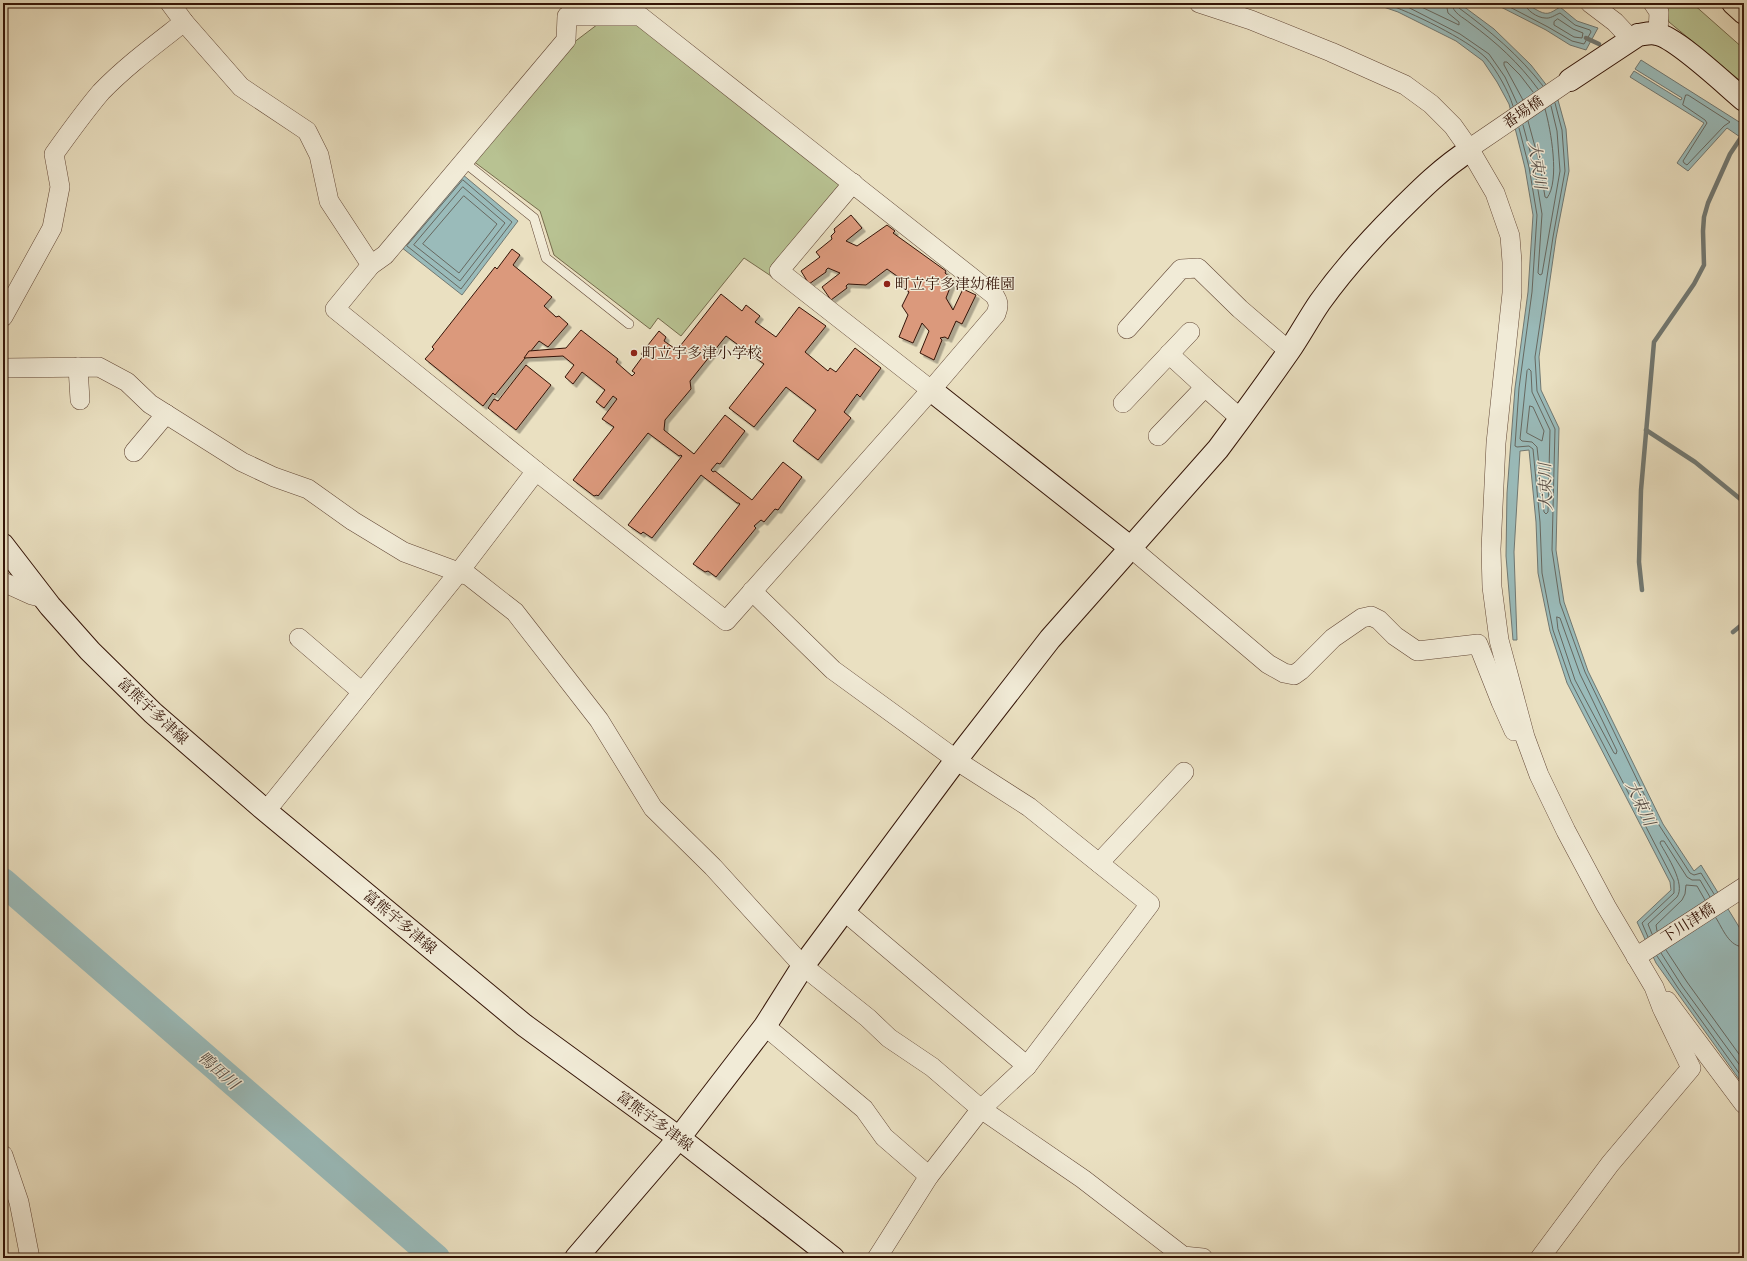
<svg xmlns="http://www.w3.org/2000/svg" width="1747" height="1261" viewBox="0 0 1747 1261" font-family="'Sorts Mill Goudy','Noto Serif JP',serif">
	<defs>
		<filter id="shadow"><feDropShadow dx="3.5" dy="3.5" stdDeviation="0" flood-color="#0004"/></filter>
	</defs>
	<rect width="100%" height="100%" fill="#eae0c1"/>
	<filter id="stains"><feTurbulence type="fractalNoise" baseFrequency=".005" numOctaves="4"/><feColorMatrix values="0 0 0 0 .2 0 0 0 0 .09 0 0 0 0 .02 0 0 0 .5 -.17"/></filter>
	<radialGradient id="worn" r=".72"><stop offset=".6" stop-color="#630" stop-opacity="0"/><stop offset="1" stop-color="#630" stop-opacity=".3"/></radialGradient>
	<g fill="#b8c292" stroke="#766b4c">
		<polygon points="1661,3 1692,3 1744,49 1744,84 1669,22"/>
		<polygon points="602,21 637,22 844,184 771,276 744,258 681,336 658,318 650,329 554,255 540,211 473,161 573,43"/>
	</g>
	<g fill="#9abbba" stroke="#717872">
		<polygon points="1372,3 1459,3 1494,29 1531,65 1558,100 1566,129 1569,171 1556,238 1539,357 1541,390 1559,428 1556,550 1564,602 1588,671 1663,824 1694,871 1701,865 1744,935 1744,1086 1656,963 1637,922 1671,890 1670,882 1567,683 1550,631 1538,573 1536,522 1529,450 1520,451 1514,552 1517,640 1513,640 1506,556 1507,493 1515,388 1528,292 1533,215 1525,168 1509,104 1497,82 1483,61 1456,41 1398,12"/>
		<path d="M 1493,3 L 1528,3 C 1530,7 1532,7 1535,9 C 1547,16 1549,14 1560,7 L 1577,21 L 1598,28 L 1586,50 L 1570,45 L 1546,30 Z"/>
		<polygon points="1641,60 1744,125 1743,139 1727,128 1688,171 1677,163 1704,123 1630,77 1634,71 1681,100 1682,98 1635,69"/>
		<polygon points="462,174 518,221 462,295 401,247"/>
	</g>
	<g fill="none" stroke-linecap="round" stroke-linejoin="round">
		<g stroke="#676860" stroke-width="1">
			<path d="M 1384,3 C 1411,12 1467,39 1486,58 C 1496,69 1509,92 1513,106"/>
			<polyline points="1400,3 1460,34 1489,54 1505,77 1517,103"/>
			<polyline points="1413,3 1459,25 1459,22 1448,13 1446,3"/>
			<path d="M 1452,3 C 1452,13 1463,17 1470,23 C 1496,42 1519,63 1538,89"/>
			<path d="M 1457,3 L 1459,8 C 1490,31 1519,55 1543,86"/>
			<path d="M 1502,3 L 1548,27 L 1572,41 L 1584,44 L 1591,32 L 1590,30 L 1575,25 L 1560,13 C 1555,15 1550,19 1545,18 C 1538,18 1525,10 1525,3"/>
			<polygon points="1558,19 1573,29 1583,33 1582,38 1574,37 1554,25 1554,22"/>
			<polygon points="1686,95 1688,95 1730,122 1724,126 1687,165 1684,163 1683,161 1707,123 1705,120 1683,105"/>
			<polyline points="1523,100 1504,65 1504,62 1507,62 1520,75 1533,92"/>
			<polyline points="1555,103 1562,130 1565,171 1553,237 1535,357 1537,391 1555,429 1552,550 1560,603 1585,672 1659,825 1690,873 1694,875 1701,873 1714,894"/>
			<path d="M 1528,121 L 1540,165 L 1545,197 L 1547,198 C 1560,181 1551,130 1545,109"/>
			<polyline points="1523,125 1534,166 1542,214 1538,273 1540,275 1542,274 1560,171 1557,131 1551,106"/>
			<polyline points="1519,128 1529,167 1537,215 1532,292 1519,388 1515,446 1517,447 1529,446 1533,449 1540,522 1542,573 1553,630 1571,682 1674,881 1674,893 1642,923 1648,937"/>
			<polygon points="463,180 512,222 461,289 407,246"/>
			<polygon points="463,187 505,223 460,281 414,245"/>
			<polygon points="464,196 497,224 459,273 423,244"/>
			<polygon points="1529,369 1531,371 1532,392 1550,430 1548,512 1546,514 1544,512 1537,447 1532,442 1522,441 1520,439 1527,371"/>
			<polygon points="1530,406 1533,407 1544,431 1542,441 1527,433"/>
			<polygon points="1557,617 1560,618 1580,674 1617,751 1616,754 1614,753 1575,680 1558,629"/>
			<path d="M 1716,918 C 1723,929 1729,947 1744,947"/>
			<polyline points="1657,931 1656,925 1682,900 1685,894 1686,885 1697,886 1705,900"/>
			<path d="M 1652,934 L 1648,924 L 1677,897 C 1686,884 1667,856 1660,843 L 1661,841 L 1664,841 L 1687,877 L 1692,880 L 1700,880 L 1710,897"/>
			<polyline points="1666,950 1687,982 1744,1061"/>
			<polyline points="1661,953 1682,986 1744,1071"/>
			<polyline points="1657,956 1678,988 1744,1080"/>
		</g>
		<g stroke="#717872" stroke-width="4.5">
			<polyline points="1586,38 1599,44"/>
			<polyline points="1646,430 1695,462 1744,502"/>
			<polyline points="1642,590 1639,562 1641,490 1654,342 1694,284 1704,265 1703,231 1704,217 1708,203 1730,154 1744,133"/>
			<polyline points="1733,632 1744,623"/>
		</g>
		<polyline stroke="#9abbba" stroke-width="28" points="3,882 436,1258"/>
	</g>
	<g fill="#db997b" stroke="#341407" filter="url(#shadow)">
		<polygon points="851,215 862,228 846,241 857,246 887,225 895,231 893,233 946,271 945,273 953,280 946,298 953,310 963,289 976,295 962,324 956,321 948,339 945,337 940,338 942,340 934,360 920,353 929,331 922,323 913,343 899,337 908,315 902,306 909,292 902,286 904,281 887,269 866,285 848,284 846,286 847,288 831,300 822,287 840,273 828,268 826,270 826,272 809,284 801,271 820,257 816,252 832,239 831,236 835,232 834,229"/>
		<polygon points="512,249 520,255 513,265 552,297 544,306 556,317 559,316 568,324 548,347 539,341 495,395 493,393 483,406 425,359 434,349 432,347 495,267 497,269"/>
		<polygon points="721,294 742,311 746,305 760,316 755,322 776,337 799,307 826,326 805,352 828,371 830,368 836,372 855,348 881,368 860,397 857,394 844,412 851,418 818,460 793,441 816,410 786,387 754,427 729,408 764,364 726,336 690,381 691,389 665,420 664,430 694,454 725,415 745,431 720,464 717,463 711,470 713,472 715,471 752,500 783,462 802,477 778,510 775,509 764,522 761,520 754,526 756,528 716,577 708,571 705,572 693,564 740,504 739,503 737,503 701,475 652,538 643,532 641,534 628,525 682,456 681,455 679,456 648,433 598,496 597,495 594,496 573,480 614,427 602,419 617,399 613,396 604,408 596,402 605,390 582,372 573,384 565,377 574,365 563,356 524,358 529,351 566,348 581,330 618,359 616,362 632,376 635,373 632,371 643,356 641,354 659,331 666,337 664,341 677,350"/>
		<polygon points="526,365 551,385 516,430 488,408 494,399 498,401"/>
	</g>
	<g fill="none" stroke-linecap="round" stroke-linejoin="round">
		<defs>
			<polyline id="lane" points="464,162 534,218 546,258 629,324"/>
			<g id="street">
				<polyline points="170,3 184,22 241,87 307,131 319,155 329,201 371,265 335,309 536,471 459,572 266,811"/>
				<polyline points="1199,3 1251,20 1331,52 1405,85 1431,104 1453,126 1470,150 1495,193 1510,236 1512,262 1512,293 1496,443 1491,549 1492,587 1499,640 1525,737 1539,775 1566,831 1606,906 1654,987 1662,1008 1691,1068 1610,1164 1540,1258"/>
				<polyline points="1590,3 1615,22 1631,39"/>
				<polyline points="1653,3 1659,12 1658,34"/>
				<polyline points="1470,150 1476,144 1570,80"/>
				<polyline points="853,183 779,271 931,390"/>
				<path d="M 371,265 L 385,255 L 566,40 L 567,16 L 640,16 L 994,295 C 999,302 999,306 996,314 L 931,390 L 726,621 L 536,471"/>
				<path d="M 3,317 L 52,228 L 60,187 L 54,154 C 69,133 84,112 101,92 C 126,66 156,44 184,22"/>
				<polyline points="1127,329 1181,269 1198,268 1240,309 1289,351"/>
				<polyline points="1169,354 1205,387"/>
				<polyline points="78,367 80,400"/>
				<polyline points="3,368 99,367 127,382 150,404 242,462 274,477 308,489 353,521 404,552 469,576 515,612 599,720 653,808 713,867 803,966 868,1018 889,1038 932,1067 981,1109 1083,1179 1183,1256 1203,1258"/>
				<polyline points="1123,403 1190,332"/>
				<polyline points="1158,436 1205,387 1241,419"/>
				<polyline points="134,452 166,414"/>
				<polyline points="1131,548 1268,664 1284,673 1294,675 1301,670 1333,638 1362,618 1371,616 1379,620 1395,636 1417,651 1478,644 1501,702 1514,731"/>
				<polyline points="3,582 32,595 44,598"/>
				<polyline points="752,591 833,670 965,766 1029,807 1150,904 1027,1066 981,1109 929,1176 877,1258"/>
				<polyline points="299,638 362,692"/>
				<polyline points="1099,863 1184,772"/>
				<polyline points="844,911 1027,1066"/>
				<polyline points="1636,957 1744,887"/>
				<polyline points="1667,1001 1744,1104"/>
				<polyline points="765,1026 864,1109 884,1137 929,1176"/>
				<polyline points="3,1155 19,1202 30,1258"/>
			</g>
			<g id="secondary">
				<path d="M 1570,80 L 1638,35 C 1645,34 1651,32 1657,34 C 1677,38 1726,85 1744,100"/>
				<polyline points="931,390 1131,548"/>
				<polyline points="3,545 50,606 90,651 153,713 266,811 524,1025 679,1138 833,1258"/>
				<path d="M 576,1258 L 679,1138 L 765,1026 L 803,966 L 956,760 L 1050,639 L 1218,449 C 1242,417 1266,384 1289,351 C 1300,335 1309,318 1320,302 C 1343,270 1369,241 1397,213 C 1420,190 1443,167 1470,150"/>
			</g>
			<polyline id="highway" points="1733,3 1744,13"/>
		</defs>
		<use href="#lane" stroke="#624736" stroke-width="10"/>
		<use href="#street" stroke="#624736" stroke-width="20"/>
		<use href="#secondary" stroke="#341407" stroke-width="24"/>
		<use href="#highway" stroke="#341407" stroke-width="24"/>
		<use href="#lane" stroke="#f1ebd7" stroke-width="9"/>
		<use href="#street" stroke="#f1ebd7" stroke-width="19"/>
		<use href="#secondary" stroke="#f1ebd7" stroke-width="22"/>
		<use href="#highway" stroke="#eae0c1" stroke-width="22"/>
	</g>
	<g fill="#8f2418" stroke="#f1ebd7" stroke-width="1.5">
		<circle cx="887" cy="284" r="4"/>
		<circle cx="634" cy="353" r="4"/>
	</g>
	<g text-anchor="middle" stroke-width="3" stroke-linejoin="round" paint-order="stroke">
		<g font-size="15" fill="#341407" stroke="#f1ebd7">
			<text transform="translate(1523 112) rotate(-34)" y="5">番場橋</text>
			<text transform="translate(153 711) rotate(43)" y="5">富熊宇多津線</text>
			<text transform="translate(400 922) rotate(40)" y="5">富熊宇多津線</text>
			<text transform="translate(1688 923) rotate(-32)" y="5">下川津橋</text>
			<text transform="translate(655 1121) rotate(36)" y="5">富熊宇多津線</text>
		</g>
		<g font-size="15" fill="#341407" stroke="#f1ebd7" text-anchor="start">
			<text x="895" y="289">町立宇多津幼稚園</text>
			<text x="642" y="358">町立宇多津小学校</text>
		</g>
		<g font-size="16" font-style="italic" fill="#584e46" stroke="#f1ebd7">
			<text transform="translate(1538 165) rotate(82)" y="6">大束川</text>
			<text transform="translate(1545 487) rotate(-92)" y="6">大束川</text>
			<text transform="translate(1641 803) rotate(65)" y="6">大束川</text>
			<text transform="translate(219 1070) rotate(41)" y="6">鴨田川</text>
		</g>
	</g>
	<rect width="1747" height="1261" fill="none" stroke="#eae0c1" stroke-width="16"/>
	<rect x="4" y="4" width="1739" height="1253" fill="none" stroke="#341407" stroke-width="2"/>
	<rect x="8" y="8" width="1731" height="1245" fill="none" stroke="#341407"/>
	<rect width="100%" height="100%" filter="url(#stains)"/>
	<rect width="100%" height="100%" fill="url(#worn)"/>
</svg>
